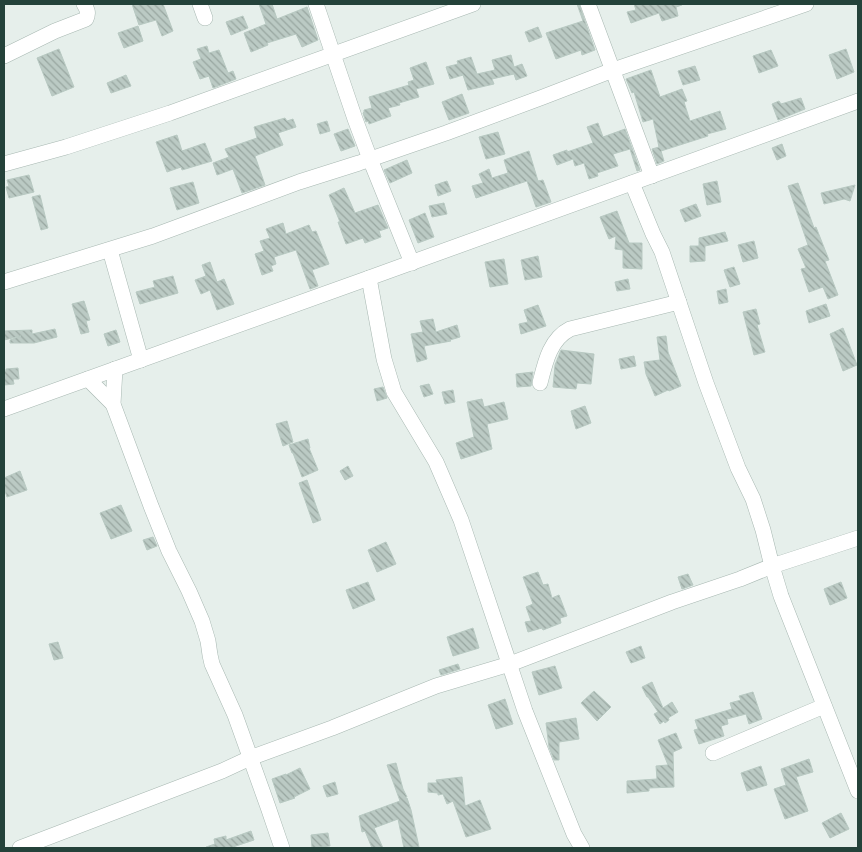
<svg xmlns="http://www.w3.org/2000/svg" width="862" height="852" viewBox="0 0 862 852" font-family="'Noto Sans',sans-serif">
	<defs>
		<pattern id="building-back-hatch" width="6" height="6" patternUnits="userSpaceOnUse" patternTransform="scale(1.25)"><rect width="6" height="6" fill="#bbcac4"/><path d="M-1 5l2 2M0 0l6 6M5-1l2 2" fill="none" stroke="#98a6a0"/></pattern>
	</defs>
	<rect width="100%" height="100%" fill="#e6efeb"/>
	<g fill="url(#building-back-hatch)" stroke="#b8c9c2">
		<polygon points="132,4 163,4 173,31 162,36 156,20 139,25"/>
		<polygon points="259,4 272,4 277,19 307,7 318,40 302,47 296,34 267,43 268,45 251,52 244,33 266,24"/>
		<polygon points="577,4 579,4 595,50 582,55 581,50 556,59 546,33 583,21"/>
		<polygon points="634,4 682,4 682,5 676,7 678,16 662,21 659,13 631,23 627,12 636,10"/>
		<polygon points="243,16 248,28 231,35 226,22"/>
		<polygon points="138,26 143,41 124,48 118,33"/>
		<polygon points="538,27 542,37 529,42 525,32"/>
		<polygon points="207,46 209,53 219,50 228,73 233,71 236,79 213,88 209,76 200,79 193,62 201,59 197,49"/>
		<polygon points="59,49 74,87 52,96 37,58"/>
		<polygon points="846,49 854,72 837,79 829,55"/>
		<polygon points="771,50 778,66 759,73 753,56"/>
		<polygon points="511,55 514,67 522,64 527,76 516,80 514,74 492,79 494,84 468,90 463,75 450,79 446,67 458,64 457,61 471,57 477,74 495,70 492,60"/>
		<polygon points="426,62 434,84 416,89 419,97 399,103 400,105 388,108 391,116 369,124 368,121 366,122 363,113 364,112 364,110 372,108 369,97 409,85 408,82 414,80 410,68"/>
		<polygon points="695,66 700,80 683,85 678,71"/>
		<polygon points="651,70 660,97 682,89 687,101 684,102 690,121 720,111 726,129 707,134 708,136 661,151 664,161 657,164 652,149 659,147 653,119 643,122 634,92 632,93 626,79"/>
		<polygon points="126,75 131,86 111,93 107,83"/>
		<polygon points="462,94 469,113 449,120 442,102"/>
		<polygon points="801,98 805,109 778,120 772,104 779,101 781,104"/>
		<polygon points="285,118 287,121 293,119 296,127 278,133 283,145 255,156 265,185 242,193 233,169 217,175 213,163 229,157 225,149 257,138 254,127"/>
		<polygon points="327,121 330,131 320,134 317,124"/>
		<polygon points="598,123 603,137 625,129 640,170 637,171 630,149 613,154 618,166 597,173 598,176 589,179 584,163 575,166 573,159 557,165 553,155 567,150 567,152 593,143 587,127"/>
		<polygon points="348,129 355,146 341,151 334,134"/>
		<polygon points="498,132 505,154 486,159 479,137"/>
		<polygon points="177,135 182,151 205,143 212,161 182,170 181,167 167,172 156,142"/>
		<polygon points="782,144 786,156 777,160 772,148"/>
		<polygon points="529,151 538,181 543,180 551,202 536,207 527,181 476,198 472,186 483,183 479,174 489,169 492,178 508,173 504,160"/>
		<polygon points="407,160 412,173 390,183 384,170"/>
		<polygon points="29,175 34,192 9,198 6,187 9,186 7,180"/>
		<polygon points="447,181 451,191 438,196 435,185"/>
		<polygon points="717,181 721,202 707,205 703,184"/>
		<polygon points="193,182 199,203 177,210 170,188"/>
		<polygon points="798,183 814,228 816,227 829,260 825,261 838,295 828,299 823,287 809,292 801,269 806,268 798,249 808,245 788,186"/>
		<polygon points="855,185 850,201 844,199 824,204 821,193"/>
		<polygon points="344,188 355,213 378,205 388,228 379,231 381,237 365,243 363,238 346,244 338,222 340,222 329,195"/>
		<polygon points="40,195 48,228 41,230 32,197"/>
		<polygon points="444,203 447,214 432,217 429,206"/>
		<polygon points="696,204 701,216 685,222 680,210"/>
		<polygon points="617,211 629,243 642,243 642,269 623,268 623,250 615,249 616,236 609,239 600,217"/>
		<polygon points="425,213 434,237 418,243 409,220"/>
		<polygon points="283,223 286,234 309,225 312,232 316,231 329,264 312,270 318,286 310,289 296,250 274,257 276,264 271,266 273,271 262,275 255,254 264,251 260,241 270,238 266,229"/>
		<polygon points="725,232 728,241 705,246 705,261 690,262 690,246 699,246 699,238"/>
		<polygon points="754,241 758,258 743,262 738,245"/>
		<polygon points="538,256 542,277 525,280 521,260"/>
		<polygon points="504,259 508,284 490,287 485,262"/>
		<polygon points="210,262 217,282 224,279 234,304 217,310 210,290 201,294 195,280 206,276 202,265"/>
		<polygon points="734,267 740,284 730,287 724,270"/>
		<polygon points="173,276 178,293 140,304 136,292 155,287 153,281"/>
		<polygon points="628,279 630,289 617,291 615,282"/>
		<polygon points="726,289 728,302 719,304 717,291"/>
		<polygon points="84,301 90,320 86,321 89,332 81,334 72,304"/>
		<polygon points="826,304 830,316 809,323 806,311"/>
		<polygon points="538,305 546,326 521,334 519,324 528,322 524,310"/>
		<polygon points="756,309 760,324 757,325 765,352 754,355 743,312"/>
		<polygon points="433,319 436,332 457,325 460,337 450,340 451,341 424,346 427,359 417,362 411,334 423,332 420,321"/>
		<polygon points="843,328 857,365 843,371 830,334"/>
		<polygon points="55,329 57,337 34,343 10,343 10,340 21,336 4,340 4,331 32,330 32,334"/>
		<polygon points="116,330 120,342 108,346 104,334"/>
		<polygon points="666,336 668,352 681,386 669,391 668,390 655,396 646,374 644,362 660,360 657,337"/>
		<polygon points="561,350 594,354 591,384 577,383 576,389 553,387 555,365"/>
		<polygon points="634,356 636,366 621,369 619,359"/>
		<polygon points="18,368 19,379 13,379 14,384 4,385 4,371 6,371 6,369"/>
		<polygon points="533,372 531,386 517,387 516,374"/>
		<polygon points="429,384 433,394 424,397 420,386"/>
		<polygon points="383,387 387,398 377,401 374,389"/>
		<polygon points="453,390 455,402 445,404 442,392"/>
		<polygon points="482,399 484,407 504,402 508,419 487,424 492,449 461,459 456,443 474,437 467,402"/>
		<polygon points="585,406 591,423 576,429 571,411"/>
		<polygon points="287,421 293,442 283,446 276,424"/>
		<polygon points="308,439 310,448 309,448 318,470 302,477 293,453 292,453 289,445"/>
		<polygon points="348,466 353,476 345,480 340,471"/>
		<polygon points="20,471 27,490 7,497 4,488 4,478"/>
		<polygon points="307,480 321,520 313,523 299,483"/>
		<polygon points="121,505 132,531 111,539 100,513"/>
		<polygon points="153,537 157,546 147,550 143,540"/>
		<polygon points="386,542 396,564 377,572 368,550"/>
		<polygon points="538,572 543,585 548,584 552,598 559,595 567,616 560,618 561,623 543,630 542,628 528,632 525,622 531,621 526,607 533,604 523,577"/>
		<polygon points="688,574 693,585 682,589 678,577"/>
		<polygon points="368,582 375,600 353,609 346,590"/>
		<polygon points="841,582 847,598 830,605 824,589"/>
		<polygon points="473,628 479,648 453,656 447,637"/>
		<polygon points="58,642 63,658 54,660 49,644"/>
		<polygon points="641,646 645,658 631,663 626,652"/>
		<polygon points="458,664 460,669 441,675 439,670"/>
		<polygon points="555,666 562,688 539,695 532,672"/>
		<polygon points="652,682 663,708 672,702 678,712 668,718 669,720 665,723 664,721 660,724 654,714 658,712 648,697 647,697 642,687"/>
		<polygon points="594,691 611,707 597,721 581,703"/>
		<polygon points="753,692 762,719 749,724 746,714 727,719 728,724 721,726 724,736 699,744 694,730 698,729 695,720 732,709 730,703 741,700 739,696"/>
		<polygon points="505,699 513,724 496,729 488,705"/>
		<polygon points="576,718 579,739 559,742 559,760 554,760 549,747 546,723"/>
		<polygon points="676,733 682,748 673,752 674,787 649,788 649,791 627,793 627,781 657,779 656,766 668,765 658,740"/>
		<polygon points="809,759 813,772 796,777 808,811 785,819 774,789 786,785 781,769"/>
		<polygon points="396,763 403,789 407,797 406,797 406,799 407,798 411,810 419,847 404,848 398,819 374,828 383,848 372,848 365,831 362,832 359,816 400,801 387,765"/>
		<polygon points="761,766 767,785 747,791 741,773"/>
		<polygon points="300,768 310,789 294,797 295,798 280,803 272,779 286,774 286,775"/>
		<polygon points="462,777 465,806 480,800 491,829 466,837 453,801 447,804 443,794 438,795 438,793 428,792 428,783 437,783 436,780"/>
		<polygon points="335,782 338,794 327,797 323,786"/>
		<polygon points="841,813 849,829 830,838 822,823"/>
		<polygon points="251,831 254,840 230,848 206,848 206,847 215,844 214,839 226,836 226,840"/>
		<polygon points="328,833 330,846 312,848 311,835"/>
	</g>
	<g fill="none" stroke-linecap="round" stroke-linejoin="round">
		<defs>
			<g id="minor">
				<polyline points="200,4 205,18"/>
				<polyline points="316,4 355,119 370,159 412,263"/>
				<polyline points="588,4 652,176"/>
				<path d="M 4,56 L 55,31 L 86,19 C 89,13 87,9 84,4"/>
				<polyline points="4,164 66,147 170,113 473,4"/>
				<polyline points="632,183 653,234 662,252 706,383 738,468 753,499 763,530 772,566 858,538"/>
				<polyline points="110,250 141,360"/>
				<polyline points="369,278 384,359 394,392 436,462 461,520 525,711 574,834 582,848"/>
				<polyline points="4,282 153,236 299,182 359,163 446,133 543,97 613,70 806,4"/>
				<polyline points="115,369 113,404 151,506 169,551 189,591 202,621 208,641 210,655 212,664 235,715 268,807 282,848"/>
				<polyline points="88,379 113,404"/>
				<path d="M 540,383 C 545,363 550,339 570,329 L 679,302"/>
				<polyline points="4,409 369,278 858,101"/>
				<polyline points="713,753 824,706"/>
				<polyline points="20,848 222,771 250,758 332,728 436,686 510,664 672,602 740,579 772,566 781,596 858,791"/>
			</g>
		</defs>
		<use href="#minor" stroke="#a8b8b2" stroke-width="16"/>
		<use href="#minor" stroke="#fff" stroke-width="15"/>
	</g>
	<rect width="862" height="852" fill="none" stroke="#24423a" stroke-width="10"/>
</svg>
